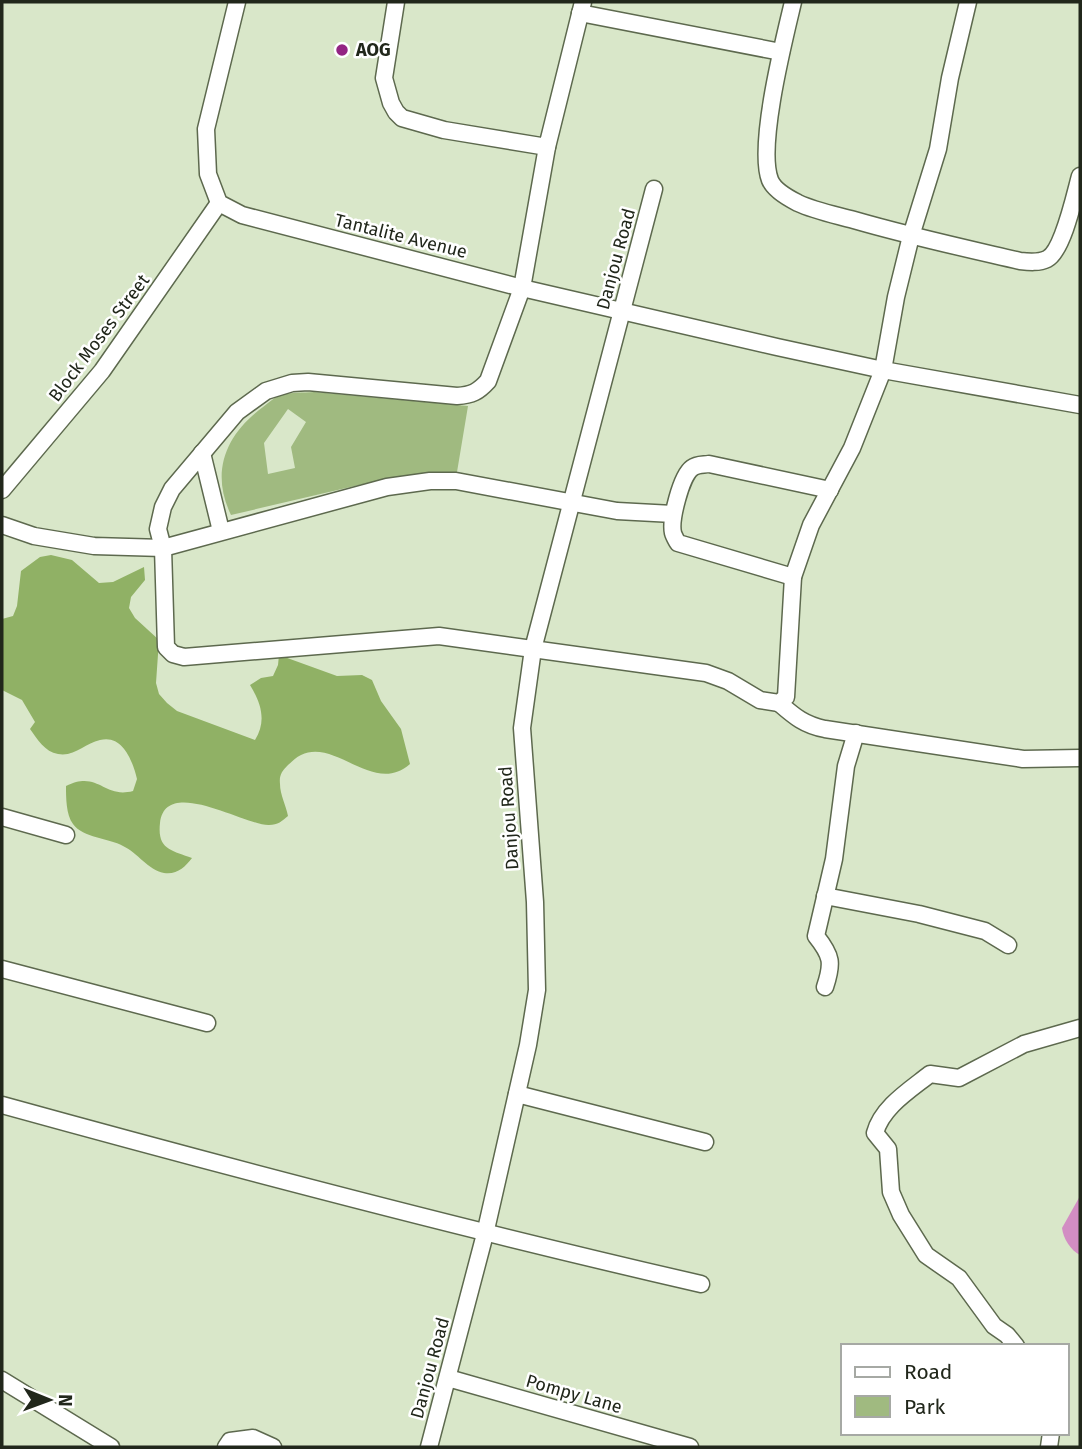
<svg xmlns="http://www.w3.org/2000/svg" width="1082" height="1449" viewBox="0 0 1082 1449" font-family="'Fira Sans',sans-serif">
	<rect width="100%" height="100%" fill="#d9e7c9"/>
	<path fill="#a0ba80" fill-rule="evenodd" d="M 314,392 L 468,406 L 457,472 L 389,478 L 231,515 C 210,472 226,434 263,407 C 268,403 275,397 281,395 C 291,392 303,393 314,392 ZM 288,409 L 306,422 L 291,447 L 295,468 L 268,474 L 264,443 Z"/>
	<path fill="#90b165" d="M 51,555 L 72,560 L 99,583 L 113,582 L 144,567 L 145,580 L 131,597 L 129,608 L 135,618 L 159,640 L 156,683 L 159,694 L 167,703 L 177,711 L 255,740 C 267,721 261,703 250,685 L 261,678 L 273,676 L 278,665 L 279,655 L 337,676 L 362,675 L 372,680 L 381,701 L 401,729 L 410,764 C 374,796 336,738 301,755 C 296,757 292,762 288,765 C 282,771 279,775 280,784 C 280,795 286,805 288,816 C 282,821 278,825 269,825 C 246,826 165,775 160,823 C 157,850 172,850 192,858 C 185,867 177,875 164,873 C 148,870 138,853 123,846 C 109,838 83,838 73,824 C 66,815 66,797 66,786 C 99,770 103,799 133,791 L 137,779 C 133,762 123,734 100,740 C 85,743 75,757 58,754 C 45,752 37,739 30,729 L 35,722 L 22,700 L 2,690 L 2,619 L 13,616 L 17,606 L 21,571 L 40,557 Z"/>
	<path fill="#d28dc3" d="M 1080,1196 L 1080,1255 C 1071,1251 1063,1238 1062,1228 Z"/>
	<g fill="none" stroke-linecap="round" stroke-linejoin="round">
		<defs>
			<g id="minor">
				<polyline points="237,2 206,129 208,174 219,203 242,215 522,288 777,347 883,370 1080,405"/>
				<polyline points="396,2 384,78 391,103 396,112 402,118 444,130 547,147 583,2"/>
				<path d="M 793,2 C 784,40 757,146 770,180 C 774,190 788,198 798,203 C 815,211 836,215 854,220 C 909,236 964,248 1020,261 C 1029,262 1039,263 1047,259 C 1063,251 1075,194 1080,176"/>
				<polyline points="580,13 781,52"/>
				<path d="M 547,147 L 522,288 L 488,381 C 478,392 472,395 457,396 L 308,382 L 292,383 L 266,391 L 237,412 L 172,489 L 163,507 L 158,529 L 163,548 L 166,647 L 173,654 L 184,657 L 439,636 L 706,673 L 728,681 L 760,700 L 779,703 L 786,697 L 793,577 L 811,525 L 852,448 L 883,370 L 896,297 L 911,236 L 938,149 L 950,78 L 968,2"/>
				<polyline points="202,453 221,531"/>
				<polyline points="2,490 102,371 219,203"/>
				<polyline points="2,525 34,536 94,546 163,548 387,487 430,481 456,481 617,511 673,514"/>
				<path d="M 793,577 L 678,543 C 677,542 673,534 673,533 C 670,520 681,476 692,468 C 697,464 703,465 709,464 L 830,490"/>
				<path d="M 779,703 C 794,716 804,725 825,729 L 1023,759 L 1080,758"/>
				<polyline points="2,817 66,835"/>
				<polyline points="825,896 919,914 985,931 1008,945"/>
				<polyline points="2,969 207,1023"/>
				<path d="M 825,987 C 833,963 832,956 816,936 L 834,859 L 846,766 L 856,733"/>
				<polyline points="517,1094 705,1142"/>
				<path d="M 2,1105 C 234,1169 466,1230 701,1284"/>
				<path d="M 1016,1346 L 1007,1335 L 994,1326 L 959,1278 L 926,1255 L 901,1215 L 891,1192 L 888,1149 L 875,1133 C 882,1107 910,1090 930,1074 L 959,1078 L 1024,1044 L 1080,1028"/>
				<polyline points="448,1378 690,1447"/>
				<polyline points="2,1380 111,1447"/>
				<polyline points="226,1447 230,1441 253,1438 273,1447"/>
				<polyline points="429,1447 485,1234 528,1045 537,990 535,902 522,728 533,649 654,189"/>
				<polyline points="1049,1447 1051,1433"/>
			</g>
		</defs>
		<use href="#minor" stroke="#5d694e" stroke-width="19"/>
		<use href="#minor" stroke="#fff" stroke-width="16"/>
	</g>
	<circle fill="#932383" stroke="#fff" stroke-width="2.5" cx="342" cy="50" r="7"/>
	<g text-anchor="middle" stroke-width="5" stroke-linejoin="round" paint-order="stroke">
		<g font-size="18" font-weight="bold" fill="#21271b" stroke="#fff" text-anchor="start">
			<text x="356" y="56">AOG</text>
		</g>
		<g font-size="18" fill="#21271b" stroke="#fff">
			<text transform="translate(401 236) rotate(14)" y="6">Tantalite Avenue</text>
			<text transform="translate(616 259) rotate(-75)" y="6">Danjou Road</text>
			<text transform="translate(99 338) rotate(-53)" y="6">Block Moses Street</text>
			<text transform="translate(509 818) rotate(-94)" y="6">Danjou Road</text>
			<text transform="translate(430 1368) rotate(-75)" y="6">Danjou Road</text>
			<text transform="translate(574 1394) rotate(16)" y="6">Pompy Lane</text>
		</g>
	</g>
	<rect width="1082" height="1449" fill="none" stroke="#21271b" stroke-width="7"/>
	<rect x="841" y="1344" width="228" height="91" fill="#ffffff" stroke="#a6a9a4" stroke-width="2"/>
	<rect x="855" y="1367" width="35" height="10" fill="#ffffff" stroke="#a6a9a4" stroke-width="2"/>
	<text x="904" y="1379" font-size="21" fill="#21271b">Road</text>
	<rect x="855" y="1396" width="35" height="21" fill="#a0ba80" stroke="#a6a9a4" stroke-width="2"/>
	<text x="904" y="1414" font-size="21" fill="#21271b">Park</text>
	<g transform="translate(49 1400) rotate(91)" stroke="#ffffff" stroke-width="5" paint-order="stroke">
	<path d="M0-5L12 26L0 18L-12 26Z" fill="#21271b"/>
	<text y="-10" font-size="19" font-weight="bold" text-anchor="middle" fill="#21271b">N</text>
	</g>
</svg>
